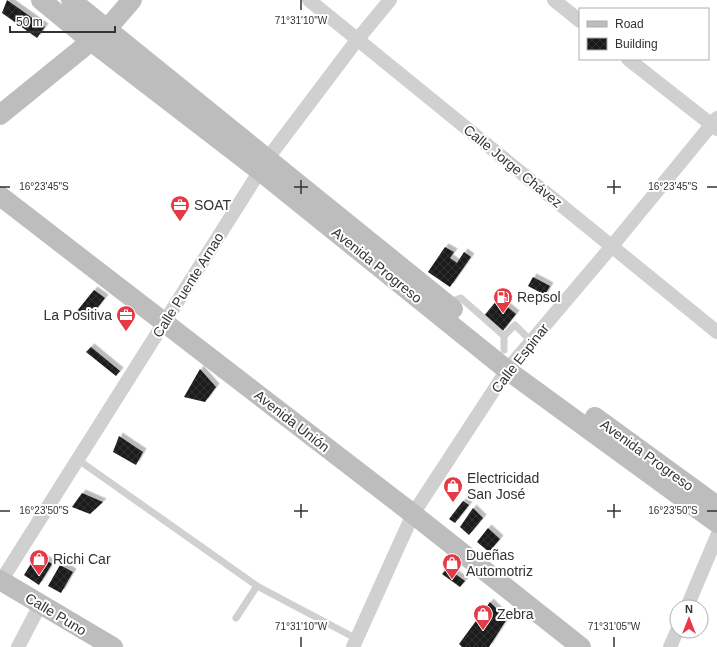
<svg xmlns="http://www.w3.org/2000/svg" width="717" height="647" viewBox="0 0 717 647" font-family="Helvetica,sans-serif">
	<defs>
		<pattern id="building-cross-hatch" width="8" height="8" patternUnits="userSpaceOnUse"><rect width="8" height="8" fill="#1a1a1a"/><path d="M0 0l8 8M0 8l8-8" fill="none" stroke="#333"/></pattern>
		<filter id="shadow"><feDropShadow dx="3.5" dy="-3.5" stdDeviation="0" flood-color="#0004"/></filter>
	</defs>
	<rect width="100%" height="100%" fill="#fff"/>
	<g fill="url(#building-cross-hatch)" filter="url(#shadow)">
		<polygon points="7,0 45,27 37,38 2,13"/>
		<polygon points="445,247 454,252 450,258 457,263 464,252 471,257 450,287 428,272"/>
		<polygon points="533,277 550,286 545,295 528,286"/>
		<polygon points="94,290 105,298 88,320 77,311"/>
		<polygon points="498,299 516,314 502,332 483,317"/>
		<polygon points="91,347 120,371 116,376 86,352"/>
		<polygon points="200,369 216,387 205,402 184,397"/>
		<polygon points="119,436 143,452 136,465 113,452"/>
		<polygon points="82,493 103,502 90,514 72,507"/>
		<polygon points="463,501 469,505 455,523 449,519"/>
		<polygon points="473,508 483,518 469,535 460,527"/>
		<polygon points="488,528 500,539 489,552 477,542"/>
		<polygon points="37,554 52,564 39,585 24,575"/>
		<polygon points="60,565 73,572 61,593 48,586"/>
		<polygon points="447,568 465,581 460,587 442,574"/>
		<polygon points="490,602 507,619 489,647 462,647 459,644"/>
	</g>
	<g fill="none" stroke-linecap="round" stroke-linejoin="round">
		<g stroke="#d0d0d0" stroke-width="7">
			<polyline points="449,302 461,298 504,336 504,350"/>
			<polyline points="504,336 515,325 532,342"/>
			<polyline points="77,459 257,586 357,639"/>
			<polyline points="236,618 257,586"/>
		</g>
		<g stroke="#d0d0d0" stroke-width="14">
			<polyline points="309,0 717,332"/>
			<polyline points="554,0 580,21"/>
			<polyline points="628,59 717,129"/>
			<polyline points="1,581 268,158 357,40 390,0"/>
			<polyline points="687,607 717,536"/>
			<polyline points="18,647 40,605"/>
			<polyline points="353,647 413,514 507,370 612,246 717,118"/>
			<polyline points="670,647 677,631"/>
		</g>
		<g stroke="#bdbdbd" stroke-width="20">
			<polyline points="41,0 91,41 260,171 507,370 717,523"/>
			<polyline points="71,0 453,309"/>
			<polyline points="0,115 106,29 113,22 132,0"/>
			<polyline points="0,196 413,514 581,647"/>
			<polyline points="595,417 717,506"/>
			<polyline points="0,580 113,647"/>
		</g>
	</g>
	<path fill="none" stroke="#333" stroke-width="1.5" d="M 301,0 L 301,10M 301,180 L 301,194M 614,180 L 614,194M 0,187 L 10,187M 294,187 L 308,187M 607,187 L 621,187M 707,187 L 717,187M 301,504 L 301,518M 614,504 L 614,518M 0,511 L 10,511M 294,511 L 308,511M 607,511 L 621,511M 707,511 L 717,511M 301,637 L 301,647M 614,637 L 614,647"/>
	<defs>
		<symbol id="office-pin" viewBox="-11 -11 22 30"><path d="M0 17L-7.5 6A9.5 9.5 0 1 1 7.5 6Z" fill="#e63946" stroke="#fff"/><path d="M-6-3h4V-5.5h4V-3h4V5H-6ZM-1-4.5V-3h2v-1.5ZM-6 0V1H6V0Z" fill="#fff"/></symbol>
		<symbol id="fuel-pin" viewBox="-11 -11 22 30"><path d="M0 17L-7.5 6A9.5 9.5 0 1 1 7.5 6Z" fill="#e63946" stroke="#fff"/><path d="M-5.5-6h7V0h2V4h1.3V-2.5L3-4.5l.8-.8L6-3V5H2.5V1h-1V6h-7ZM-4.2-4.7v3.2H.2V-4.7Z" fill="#fff"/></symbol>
		<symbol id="shop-pin" viewBox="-11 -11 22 30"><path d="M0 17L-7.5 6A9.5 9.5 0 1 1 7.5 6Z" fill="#e63946" stroke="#fff"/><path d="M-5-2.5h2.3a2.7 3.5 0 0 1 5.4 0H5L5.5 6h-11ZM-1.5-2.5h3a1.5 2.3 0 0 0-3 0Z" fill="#fff"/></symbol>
	</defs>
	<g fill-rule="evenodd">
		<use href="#office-pin" x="169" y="194" width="22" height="30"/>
		<use href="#fuel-pin" x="492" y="286" width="22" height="30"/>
		<use href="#office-pin" x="115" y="304" width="22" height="30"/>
		<use href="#shop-pin" x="442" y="475" width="22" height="30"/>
		<use href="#shop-pin" x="28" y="548" width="22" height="30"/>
		<use href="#shop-pin" x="441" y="552" width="22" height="30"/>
		<use href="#shop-pin" x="472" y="603" width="22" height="30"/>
	</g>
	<g text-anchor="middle" stroke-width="4" stroke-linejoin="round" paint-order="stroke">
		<g font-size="14" fill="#333" stroke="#fff">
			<text transform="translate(513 166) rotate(39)" y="5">Calle Jorge Chávez</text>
			<text transform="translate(377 265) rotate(39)" y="5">Avenida Progreso</text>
			<text transform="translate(188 285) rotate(-58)" y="5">Calle Puente Arnao</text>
			<text transform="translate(520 358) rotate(-52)" y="5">Calle Espinar</text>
			<text transform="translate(292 421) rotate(38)" y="5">Avenida Unión</text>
			<text transform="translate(647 455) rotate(36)" y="5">Avenida Progreso</text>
			<text transform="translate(56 614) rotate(31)" y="5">Calle Puno</text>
		</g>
		<g font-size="14" fill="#333" stroke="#fff" text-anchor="start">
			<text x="194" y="210">SOAT</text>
			<text x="517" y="302">Repsol</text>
			<text x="112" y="320" text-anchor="end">La Positiva</text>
			<text x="467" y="483">Electricidad<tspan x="467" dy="16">San José</tspan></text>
			<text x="466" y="560">Dueñas<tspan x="466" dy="16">Automotriz</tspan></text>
			<text x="53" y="564">Richi Car</text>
			<text x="497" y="619">Zebra</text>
		</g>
	</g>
	<g font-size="10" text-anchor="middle" fill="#333" stroke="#fff" stroke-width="4" stroke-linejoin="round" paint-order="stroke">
		<text x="301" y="24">71°31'10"W</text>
		<text x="44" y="190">16°23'45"S</text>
		<text x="673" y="190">16°23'45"S</text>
		<text x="44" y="514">16°23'50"S</text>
		<text x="673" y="514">16°23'50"S</text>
		<text x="301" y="630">71°31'10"W</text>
		<text x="614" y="630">71°31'05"W</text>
	</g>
	<rect x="579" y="8" width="130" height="52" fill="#ffffff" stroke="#adadad"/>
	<rect x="587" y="21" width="20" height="6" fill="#bdbdbd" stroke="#adadad"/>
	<text x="615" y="28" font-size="12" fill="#333333">Road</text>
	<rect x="587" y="38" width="20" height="12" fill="url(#building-cross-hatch)" stroke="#adadad"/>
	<text x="615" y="48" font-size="12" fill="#333333">Building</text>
	<g transform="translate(689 619)"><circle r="19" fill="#ffffff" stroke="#adadad"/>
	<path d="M0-3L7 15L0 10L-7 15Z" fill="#e63946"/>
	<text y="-6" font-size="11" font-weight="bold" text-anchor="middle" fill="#333333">N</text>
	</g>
	<path d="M10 26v6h105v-6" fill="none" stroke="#333333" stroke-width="2"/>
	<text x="16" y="26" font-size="12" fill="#333333" stroke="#ffffff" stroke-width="3" paint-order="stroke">50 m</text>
</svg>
